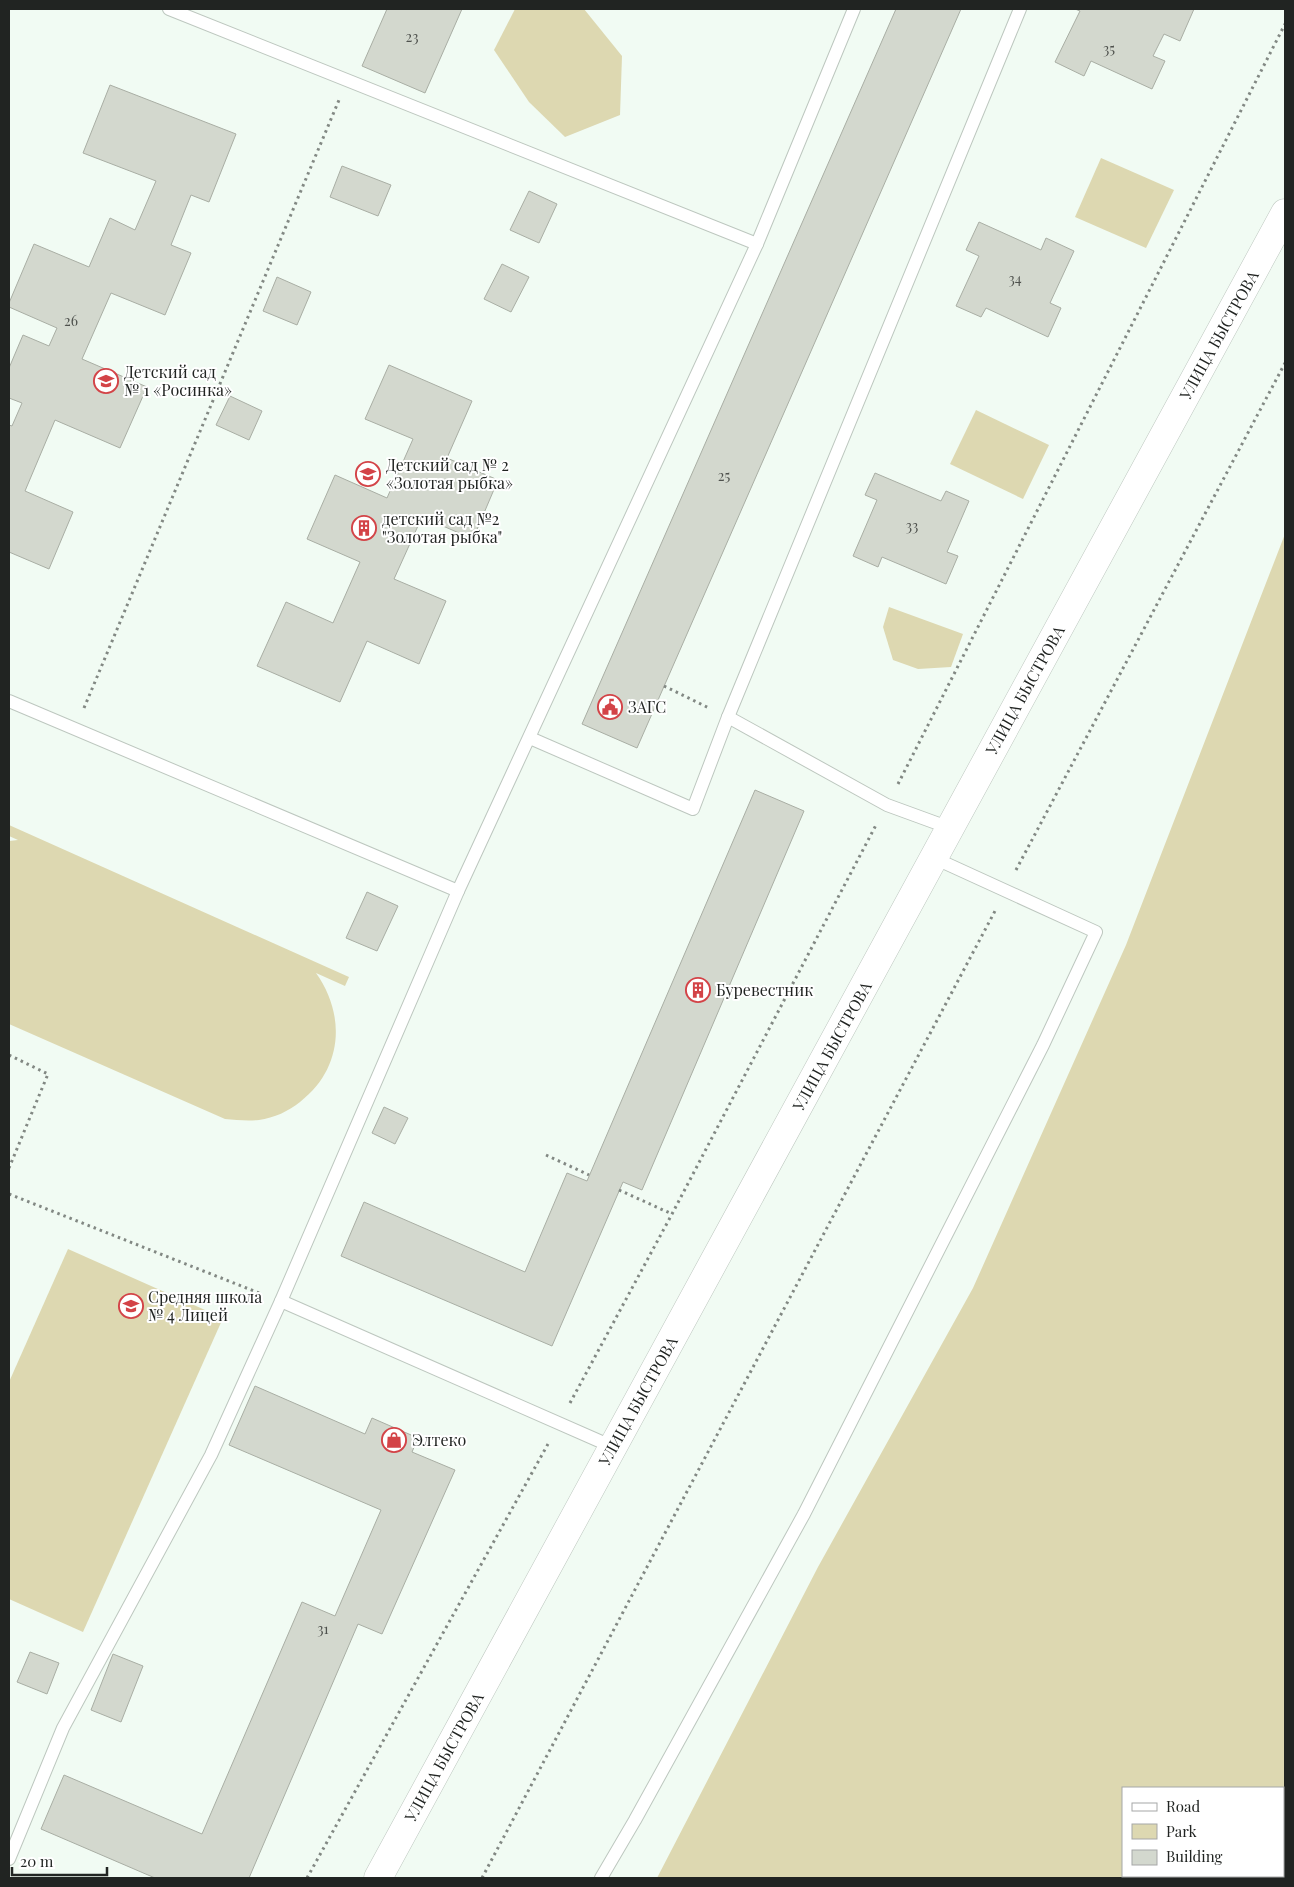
<svg xmlns="http://www.w3.org/2000/svg" width="1294" height="1887" viewBox="0 0 1294 1887" font-family="'Playfair Display',serif">
	<rect width="100%" height="100%" fill="#f1fbf3"/>
	<g fill="#ddd8b1" fill-rule="evenodd">
		<polygon points="515,9 584,9 622,56 620,115 565,137 529,102 494,50"/>
		<polygon points="1101,158 1174,190 1146,248 1075,217"/>
		<polygon points="976,410 1049,445 1023,499 950,464"/>
		<path d="M 1285,534 L 1285,1878 L 657,1878 L 818,1567 L 973,1288 L 1126,945 ZM 1123,1788 L 1283,1788 L 1283,1876 L 1123,1876 Z"/>
		<polygon points="889,607 963,634 951,667 918,669 893,660 883,627"/>
		<path d="M 9,825 L 349,977 L 345,986 L 316,973 C 346,1015 343,1069 300,1102 C 289,1111 274,1118 259,1120 C 247,1121 236,1120 225,1119 L 9,1024 L 9,841 L 18,840 L 9,836 Z"/>
		<polygon points="68,1249 223,1318 83,1632 9,1599 9,1382"/>
	</g>
	<g fill="#d3d8ce" stroke="#a9aea4">
		<polygon points="387,9 462,9 425,93 362,66"/>
		<polygon points="896,9 961,9 637,748 582,724"/>
		<polygon points="1075,9 1194,9 1180,41 1164,34 1153,56 1165,61 1152,89 1091,61 1084,76 1055,62 1080,11"/>
		<polygon points="110,85 236,134 209,202 191,195 171,245 191,253 165,315 111,293 82,359 147,387 120,448 55,420 25,491 73,512 49,569 9,552 9,425 12,426 22,403 9,398 9,368 23,335 49,346 57,328 9,307 9,303 34,244 89,267 110,218 135,230 156,181 83,153"/>
		<polygon points="342,166 391,185 378,216 330,197"/>
		<polygon points="529,191 557,204 539,243 510,230"/>
		<polygon points="979,222 1041,250 1046,238 1074,251 1050,303 1061,308 1048,337 986,308 981,317 956,306 979,256 966,250"/>
		<polygon points="502,264 529,277 511,312 484,299"/>
		<polygon points="277,277 311,292 297,325 263,311"/>
		<polygon points="389,365 472,401 447,458 498,480 473,539 422,517 394,579 446,601 419,664 367,641 340,702 257,666 286,602 333,623 360,562 307,539 335,475 387,498 413,439 365,419"/>
		<polygon points="230,396 262,411 249,440 216,425"/>
		<polygon points="875,473 941,501 946,491 969,501 947,552 958,556 946,584 882,557 878,567 853,556 877,500 865,495"/>
		<polygon points="755,790 804,811 642,1190 623,1182 552,1346 341,1256 364,1202 525,1272 567,1173 587,1181"/>
		<polygon points="367,892 398,906 377,951 346,938"/>
		<polygon points="384,1107 408,1118 395,1144 372,1133"/>
		<polygon points="255,1386 365,1434 372,1418 418,1438 412,1452 455,1470 382,1634 358,1624 249,1878 155,1878 41,1829 64,1775 202,1834 302,1602 335,1616 381,1510 229,1445"/>
		<polygon points="30,1652 59,1663 47,1694 17,1682"/>
		<polygon points="113,1654 143,1666 121,1722 91,1710"/>
	</g>
	<g fill="none" stroke-linecap="round" stroke-linejoin="round">
		<defs>
			<g id="lane">
				<polyline points="169,9 757,244"/>
				<polyline points="9,701 458,891"/>
				<polyline points="728,717 1020,9"/>
				<polyline points="530,738 693,809 728,717 887,805 950,828"/>
				<polyline points="281,1301 613,1447"/>
				<polyline points="9,1859 63,1728 211,1455 281,1301 458,891 757,244 854,9"/>
				<polyline points="601,1878 635,1820 804,1514 1043,1045 1096,932 934,858"/>
			</g>
			<polyline id="secondary" points="378,1878 1285,213"/>
		</defs>
		<use href="#lane" stroke="#bdc7bf" stroke-width="14"/>
		<use href="#secondary" stroke="#bdc7bf" stroke-width="29"/>
		<g stroke="#828883" stroke-width="3" stroke-dasharray="2.5 4" stroke-linecap="butt">
			<polyline points="664,686 709,708"/>
			<polyline points="84,708 339,100"/>
			<polyline points="898,784 1285,24"/>
			<polyline points="1016,870 1285,363"/>
			<polyline points="9,1055 48,1074 9,1168"/>
			<polyline points="546,1155 589,1175"/>
			<polyline points="619,1190 672,1214"/>
			<polyline points="9,1194 259,1293"/>
			<polyline points="570,1403 672,1214 876,825"/>
			<polyline points="307,1878 548,1444"/>
			<polyline points="482,1878 995,911"/>
		</g>
		<use href="#lane" stroke="#fff" stroke-width="12"/>
		<use href="#secondary" stroke="#fff" stroke-width="28"/>
	</g>
	<defs>
		<symbol id="school-ring" viewBox="-11 -11 22 22"><circle r="9.5" fill="#fff" stroke="#d34347" stroke-width="1.5"/><path d="M0-5L7-2L0 1L-7-2ZM-4 1L0 2.5L4 1V4Q0 6-4 4Z" fill="#d34347"/></symbol>
		<symbol id="building-ring" viewBox="-11 -11 22 22"><circle r="9.5" fill="#fff" stroke="#d34347" stroke-width="1.5"/><path d="M-4-6H4V6H1V3H-1V6H-4ZM-2.5-4.3h1.7v1.8h-1.7ZM.8-4.3h1.7v1.8H.8ZM-2.5-1h1.7V.8h-1.7ZM.8-1h1.7V.8H.8Z" fill="#d34347"/></symbol>
		<symbol id="civic-ring" viewBox="-11 -11 22 22"><circle r="9.5" fill="#fff" stroke="#d34347" stroke-width="1.5"/><path d="M-.6-6.5H3V-4.5H.6V-3L4-1V1h2V6H-6V1h2V-1L-.6-3ZM-1.2 2.5V6h2.4V2.5Z" fill="#d34347"/></symbol>
		<symbol id="shop-ring" viewBox="-11 -11 22 22"><circle r="9.5" fill="#fff" stroke="#d34347" stroke-width="1.5"/><path d="M-5-2.5h2.3a2.7 3.5 0 0 1 5.4 0H5L5.5 6h-11ZM-1.5-2.5h3a1.5 2.3 0 0 0-3 0Z" fill="#d34347"/></symbol>
	</defs>
	<g fill-rule="evenodd">
		<use href="#school-ring" x="92" y="367" width="28" height="28"/>
		<use href="#school-ring" x="354" y="460" width="28" height="28"/>
		<use href="#building-ring" x="350" y="514" width="28" height="28"/>
		<use href="#civic-ring" x="596" y="693" width="28" height="28"/>
		<use href="#building-ring" x="684" y="976" width="28" height="28"/>
		<use href="#school-ring" x="117" y="1292" width="28" height="28"/>
		<use href="#shop-ring" x="380" y="1426" width="28" height="28"/>
	</g>
	<g text-anchor="middle" stroke-width="4" stroke-linejoin="round" paint-order="stroke">
		<g font-size="14" fill="#4e514d">
			<text x="412" y="42">23</text>
			<text x="1109" y="54">35</text>
			<text x="1015" y="284">34</text>
			<text x="71" y="326">26</text>
			<text x="724" y="481">25</text>
			<text x="912" y="531">33</text>
			<text x="323" y="1634">31</text>
		</g>
		<g font-size="16" fill="#212422" stroke="#fff">
			<text transform="translate(1219 335) rotate(-61)" y="6">УЛИЦА БЫСТРОВА</text>
			<text transform="translate(1025 690) rotate(-61)" y="6">УЛИЦА БЫСТРОВА</text>
			<text transform="translate(832 1046) rotate(-61)" y="6">УЛИЦА БЫСТРОВА</text>
			<text transform="translate(638 1401) rotate(-61)" y="6">УЛИЦА БЫСТРОВА</text>
			<text transform="translate(444 1757) rotate(-61)" y="6">УЛИЦА БЫСТРОВА</text>
		</g>
		<g font-size="16" fill="#212422" stroke="#fff" text-anchor="start">
			<text x="124" y="378">Детский сад<tspan x="124" dy="18">№ 1 «Росинка»</tspan></text>
			<text x="386" y="471">Детский сад № 2<tspan x="386" dy="18">«Золотая рыбка»</tspan></text>
			<text x="382" y="525">детский сад №2<tspan x="382" dy="18">"Золотая рыбка"</tspan></text>
			<text x="628" y="713">ЗАГС</text>
			<text x="716" y="996">Буревестник</text>
			<text x="148" y="1303">Средняя школа<tspan x="148" dy="18">№ 4 Лицей</tspan></text>
			<text x="412" y="1446">Элтеко</text>
		</g>
	</g>
	<rect width="1294" height="1887" fill="none" stroke="#212422" stroke-width="20"/>
	<rect x="1122" y="1787" width="162" height="90" fill="#ffffff" stroke="#a6a7a7"/>
	<rect x="1132" y="1803" width="25" height="8" fill="#ffffff" stroke="#a6a7a7"/>
	<text x="1166" y="1812" font-size="15" fill="#212422">Road</text>
	<rect x="1132" y="1824" width="25" height="15" fill="#ddd8b1" stroke="#a6a7a7"/>
	<text x="1166" y="1837" font-size="15" fill="#212422">Park</text>
	<rect x="1132" y="1850" width="25" height="15" fill="#d3d8ce" stroke="#a6a7a7"/>
	<text x="1166" y="1862" font-size="15" fill="#212422">Building</text>
	<path d="M12 1867v8h95v-8" fill="none" stroke="#212422" stroke-width="2.5"/>
	<text x="20" y="1867" font-size="15" fill="#212422" stroke="#ffffff" stroke-width="4" paint-order="stroke">20 m</text>
</svg>
